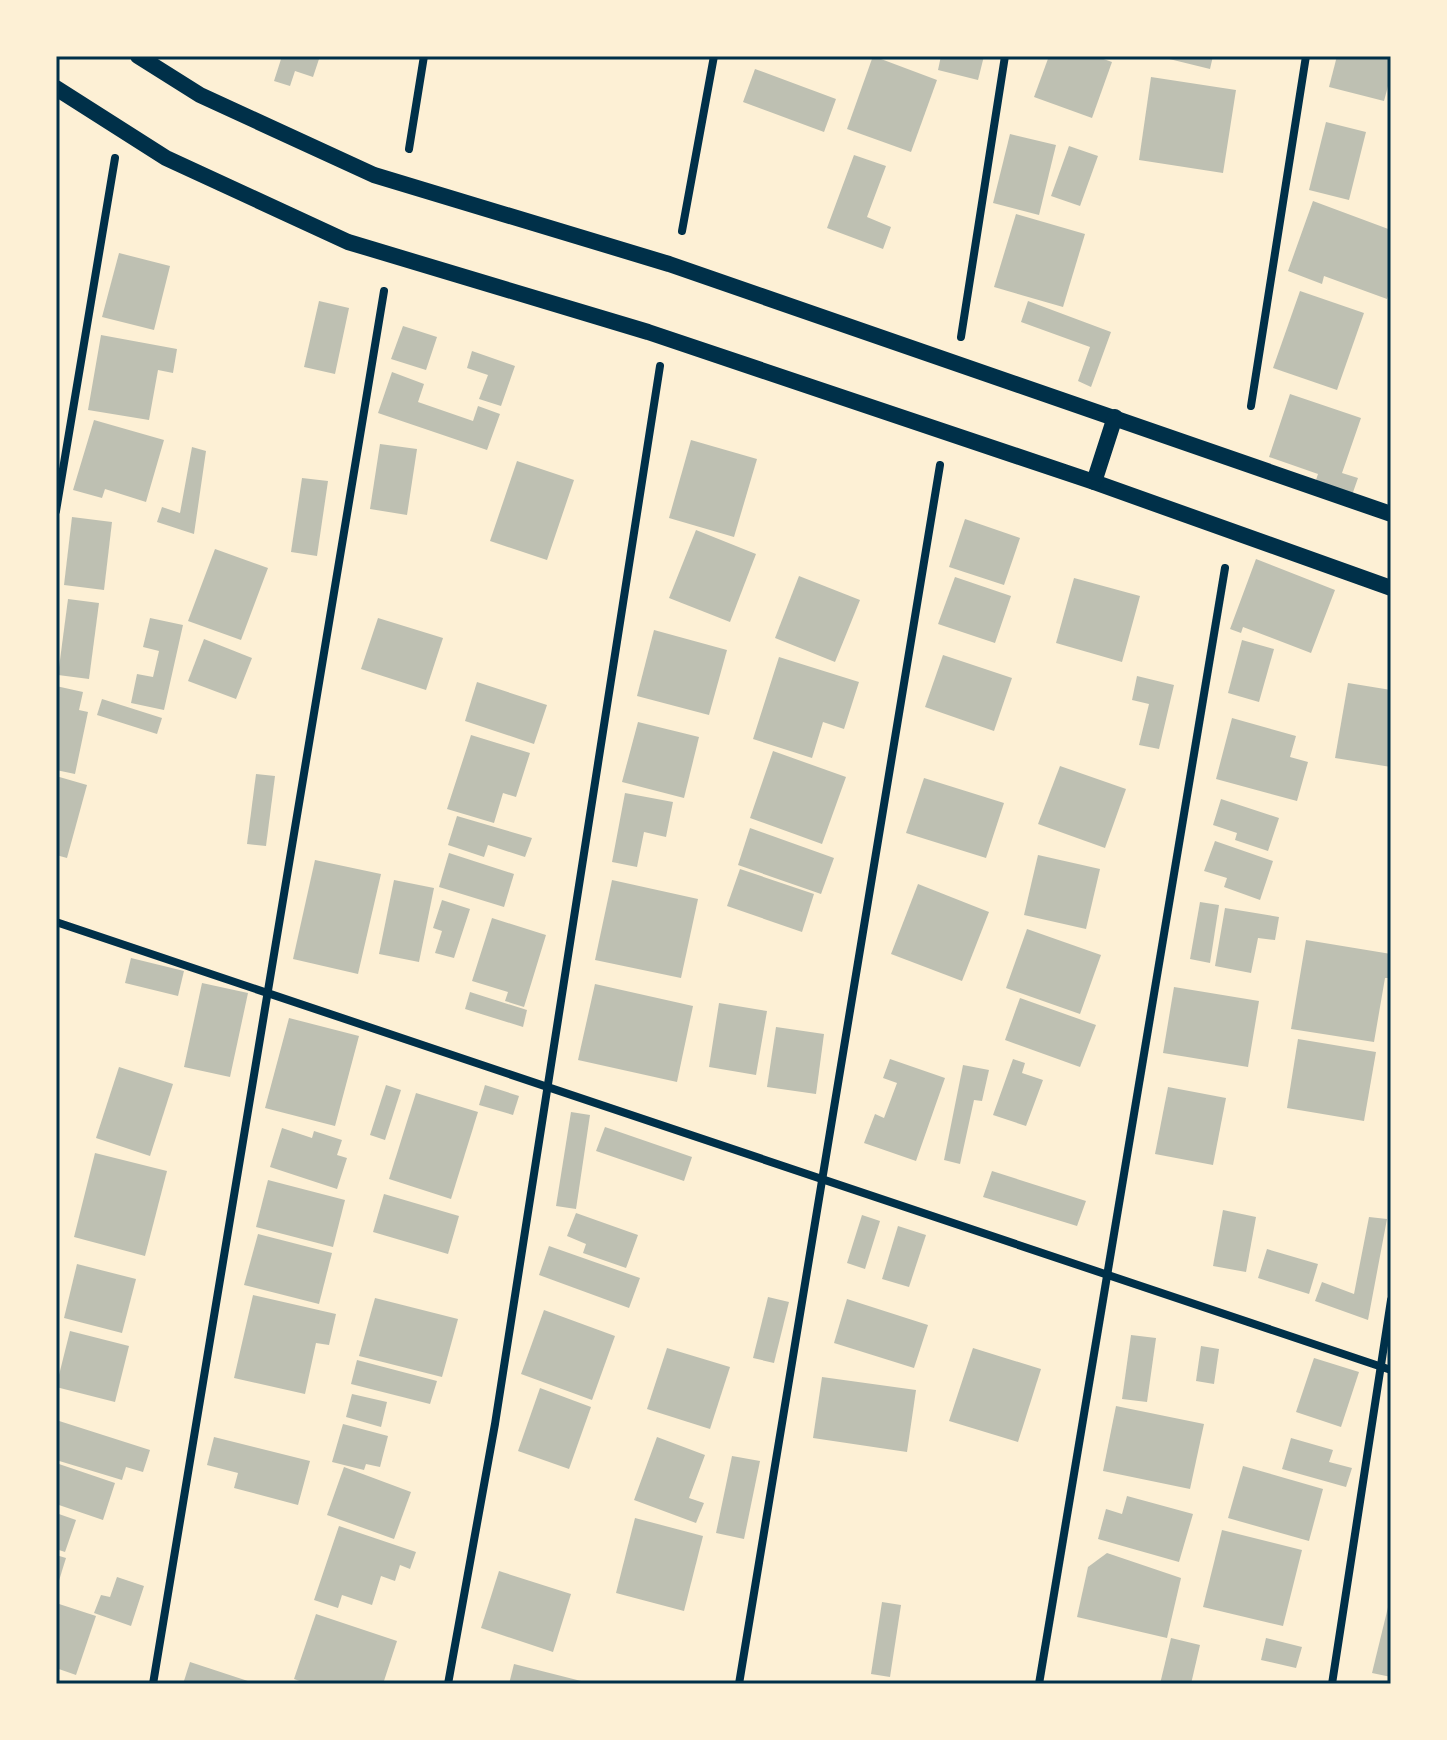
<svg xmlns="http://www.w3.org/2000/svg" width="1447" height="1740" viewBox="0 0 1447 1740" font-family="'Roboto Serif',serif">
	<rect width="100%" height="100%" fill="#fdf0d5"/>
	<g fill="#bec0b2">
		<polygon points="282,56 320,56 313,77 295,71 290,86 274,81"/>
		<polygon points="873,56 937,80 911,152 847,129"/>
		<polygon points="941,56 984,56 978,80 938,70"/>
		<polygon points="1049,56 1095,56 1112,62 1092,118 1034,97"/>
		<polygon points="1157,56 1213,56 1210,69"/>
		<polygon points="1337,56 1391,56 1391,75 1384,101 1329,87"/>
		<polygon points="755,69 836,99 824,132 743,102"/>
		<polygon points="1151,77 1236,90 1223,173 1139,160"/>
		<polygon points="1326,122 1366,132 1349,200 1309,190"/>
		<polygon points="1010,134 1056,145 1039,215 993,203"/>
		<polygon points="1069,146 1098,156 1080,206 1051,196"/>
		<polygon points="854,155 886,166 867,217 891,227 883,249 827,228"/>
		<polygon points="1313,201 1391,230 1391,288 1387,299 1324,276 1322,284 1288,271"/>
		<polygon points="1016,214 1085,234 1063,307 994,287"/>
		<polygon points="119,253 170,266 154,330 102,317"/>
		<polygon points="1300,291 1364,313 1337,390 1273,368"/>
		<polygon points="319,301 349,308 335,374 304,367"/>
		<polygon points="1028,301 1111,332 1091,387 1078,381 1090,347 1021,322"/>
		<polygon points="403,326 437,337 426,370 391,359"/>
		<polygon points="101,335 177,349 173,373 158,370 149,420 88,410"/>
		<polygon points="472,351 515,366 501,406 479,399 488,375 467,368"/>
		<polygon points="392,372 424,384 418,402 473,421 478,406 500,414 487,450 378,413"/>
		<polygon points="1290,394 1361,418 1342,473 1358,478 1351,498 1314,486 1318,474 1269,457"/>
		<polygon points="94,420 164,440 146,502 105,489 102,498 73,490"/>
		<polygon points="691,440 757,459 734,537 669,518"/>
		<polygon points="380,444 417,449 407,515 370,509"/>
		<polygon points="192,447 206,451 194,534 157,522 162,507 180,513"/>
		<polygon points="517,461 574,480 547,560 490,541"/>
		<polygon points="302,478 328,481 317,556 291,552"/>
		<polygon points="72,517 112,522 104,590 64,585"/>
		<polygon points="965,519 1020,538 1004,585 949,567"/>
		<polygon points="696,530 756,554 730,622 669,598"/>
		<polygon points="215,549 268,568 241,640 188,621"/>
		<polygon points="1256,559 1335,590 1311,653 1243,627 1241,633 1230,629"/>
		<polygon points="799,576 860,600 835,662 775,638"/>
		<polygon points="955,577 1011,596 995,643 938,624"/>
		<polygon points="1074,578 1140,596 1122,662 1056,643"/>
		<polygon points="68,599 99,603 89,679 58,675"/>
		<polygon points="150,618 183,625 164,710 131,703 137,674 153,677 159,651 143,647"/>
		<polygon points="378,618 443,638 426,690 361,669"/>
		<polygon points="654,630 727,650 709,715 637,696"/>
		<polygon points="204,639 252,658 236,699 188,681"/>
		<polygon points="1242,640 1274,649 1259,702 1228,693"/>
		<polygon points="943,655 1012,678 994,731 925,707"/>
		<polygon points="779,657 859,682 844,729 823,722 812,758 753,739"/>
		<polygon points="1137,676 1174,685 1159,749 1139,745 1149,704 1132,700"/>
		<polygon points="477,682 547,705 534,744 465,721"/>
		<polygon points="1348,683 1391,690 1391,767 1335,758"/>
		<polygon points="56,686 83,692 79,710 88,712 75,774 56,770"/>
		<polygon points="102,699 162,718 157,734 97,715"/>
		<polygon points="1232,718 1296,736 1290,757 1308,762 1297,801 1216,779"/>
		<polygon points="638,722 699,737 684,798 622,782"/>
		<polygon points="471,735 530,753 516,797 503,793 494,823 447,809"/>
		<polygon points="773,751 846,777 822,844 750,818"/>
		<polygon points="1060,766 1126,789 1105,848 1038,824"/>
		<polygon points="256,774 275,776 266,846 247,844"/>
		<polygon points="56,776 87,785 67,858 56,855"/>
		<polygon points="924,778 1004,803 986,858 906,833"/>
		<polygon points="625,793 673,802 666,837 644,832 637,867 612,862"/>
		<polygon points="1221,799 1279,818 1268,851 1235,840 1237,833 1213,825"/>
		<polygon points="457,816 532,838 525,857 488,845 484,857 448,845"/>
		<polygon points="750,828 834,858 821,894 738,865"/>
		<polygon points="1215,841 1273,861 1260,900 1224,887 1227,878 1204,871"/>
		<polygon points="449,853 514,874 504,907 439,887"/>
		<polygon points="1038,855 1100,869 1086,929 1024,915"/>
		<polygon points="315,860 381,874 358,974 293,959"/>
		<polygon points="740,869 814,894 802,932 727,906"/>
		<polygon points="394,880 434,888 419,962 379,954"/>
		<polygon points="612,880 698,899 681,978 595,960"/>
		<polygon points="918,884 989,912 962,981 891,954"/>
		<polygon points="442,900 470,909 454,958 435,953 442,931 433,928"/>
		<polygon points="1200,902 1219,905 1210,963 1190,959"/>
		<polygon points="1225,908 1279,917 1275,940 1258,938 1251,973 1215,966"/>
		<polygon points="492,918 546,935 524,1007 505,1001 508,992 472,981"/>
		<polygon points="1027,929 1101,955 1080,1014 1006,988"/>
		<polygon points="1306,940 1391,954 1391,978 1385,978 1374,1042 1291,1029"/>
		<polygon points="131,958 184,971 178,996 125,983"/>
		<polygon points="202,983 248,993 230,1077 184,1067"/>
		<polygon points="595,984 693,1006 677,1082 578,1060"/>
		<polygon points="1174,987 1259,1001 1248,1067 1163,1053"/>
		<polygon points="470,992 527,1010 523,1027 465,1009"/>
		<polygon points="1020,998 1096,1025 1080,1067 1005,1040"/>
		<polygon points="719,1003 767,1011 756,1075 709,1067"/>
		<polygon points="289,1018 359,1036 335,1126 265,1108"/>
		<polygon points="776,1027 824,1034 816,1094 767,1087"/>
		<polygon points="1298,1039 1376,1052 1364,1121 1287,1108"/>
		<polygon points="890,1059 945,1078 916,1161 864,1143 875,1114 884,1118 897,1083 883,1078"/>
		<polygon points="1013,1059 1025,1063 1022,1073 1043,1080 1026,1126 993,1115"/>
		<polygon points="963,1065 989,1070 982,1101 974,1100 960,1164 944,1160"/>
		<polygon points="119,1067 173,1084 150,1156 96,1138"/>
		<polygon points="386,1085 401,1090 385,1140 370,1135"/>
		<polygon points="485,1085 519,1096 513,1115 479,1105"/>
		<polygon points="1168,1087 1226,1098 1213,1165 1155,1154"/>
		<polygon points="416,1093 478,1112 451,1199 389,1179"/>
		<polygon points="571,1112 590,1115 576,1209 556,1206"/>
		<polygon points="605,1127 692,1157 684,1181 596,1151"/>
		<polygon points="282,1128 312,1138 314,1131 342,1140 337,1155 347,1158 337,1189 270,1167"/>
		<polygon points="95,1153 167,1171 145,1256 74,1237"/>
		<polygon points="992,1171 1086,1201 1077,1226 983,1197"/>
		<polygon points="268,1180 345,1200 333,1247 256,1227"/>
		<polygon points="384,1194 459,1216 448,1254 373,1232"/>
		<polygon points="1223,1210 1256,1217 1246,1272 1213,1266"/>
		<polygon points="576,1213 638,1235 626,1268 583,1253 586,1244 567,1236"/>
		<polygon points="862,1215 880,1221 865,1269 847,1263"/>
		<polygon points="1369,1217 1387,1219 1368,1320 1315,1301 1322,1282 1354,1294"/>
		<polygon points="898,1226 926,1235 909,1287 882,1279"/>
		<polygon points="258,1234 332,1253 319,1304 244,1285"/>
		<polygon points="549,1246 640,1278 629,1308 539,1275"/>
		<polygon points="1267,1249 1318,1264 1309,1294 1258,1278"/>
		<polygon points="77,1264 136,1279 122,1333 64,1318"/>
		<polygon points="253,1295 336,1314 329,1345 316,1343 305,1394 234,1378"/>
		<polygon points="768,1297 789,1302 774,1363 753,1358"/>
		<polygon points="375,1298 458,1319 442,1377 359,1356"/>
		<polygon points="847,1299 928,1325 914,1368 834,1343"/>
		<polygon points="544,1310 615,1336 592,1400 521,1374"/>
		<polygon points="70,1331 129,1346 115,1402 56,1387"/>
		<polygon points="1131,1335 1156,1338 1147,1402 1122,1399"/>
		<polygon points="1201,1346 1219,1349 1214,1384 1196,1381"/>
		<polygon points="667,1348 730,1367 710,1429 647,1409"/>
		<polygon points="973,1348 1041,1369 1018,1442 949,1421"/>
		<polygon points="1314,1358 1359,1372 1341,1427 1296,1412"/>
		<polygon points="357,1360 437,1381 430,1404 351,1384"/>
		<polygon points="822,1377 916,1390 907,1452 813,1438"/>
		<polygon points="540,1388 591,1407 569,1469 518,1451"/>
		<polygon points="352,1394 387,1402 381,1427 346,1417"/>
		<polygon points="1116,1406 1204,1424 1190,1489 1103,1471"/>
		<polygon points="56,1420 150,1450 143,1472 126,1467 122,1480 56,1460"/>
		<polygon points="343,1424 388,1436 380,1467 366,1464 364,1470 332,1462"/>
		<polygon points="214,1437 310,1461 298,1505 234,1488 238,1473 207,1465"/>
		<polygon points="657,1437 705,1455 689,1498 704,1503 696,1523 634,1500"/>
		<polygon points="1291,1438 1333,1450 1329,1462 1352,1468 1346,1487 1282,1469"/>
		<polygon points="732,1456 760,1461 744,1539 716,1533"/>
		<polygon points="56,1463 115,1483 103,1520 56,1504"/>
		<polygon points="1243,1466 1323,1489 1309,1541 1228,1518"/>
		<polygon points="344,1467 411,1492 394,1539 327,1515"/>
		<polygon points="1127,1496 1193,1514 1179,1562 1098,1539 1106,1509 1122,1514"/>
		<polygon points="56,1513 76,1520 65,1552 56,1549"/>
		<polygon points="635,1518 703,1536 684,1611 616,1593"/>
		<polygon points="339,1526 416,1552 410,1569 400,1565 395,1581 381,1576 372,1605 342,1595 338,1608 314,1600"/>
		<polygon points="1222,1530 1302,1550 1283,1626 1203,1607"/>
		<polygon points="1107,1553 1181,1578 1167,1638 1077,1617 1088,1567"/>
		<polygon points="56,1555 66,1558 57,1587 56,1587"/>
		<polygon points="499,1571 571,1594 553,1652 481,1628"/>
		<polygon points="117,1577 144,1586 131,1626 94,1613 101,1595 110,1597"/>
		<polygon points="1390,1599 1391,1599 1391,1677 1372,1673"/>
		<polygon points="882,1602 901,1605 890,1677 871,1674"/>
		<polygon points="56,1603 96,1616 76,1675 56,1668"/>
		<polygon points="316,1614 397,1641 383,1684 308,1684 294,1679"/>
		<polygon points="1171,1638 1200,1645 1191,1684 1160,1684"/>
		<polygon points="1266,1638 1302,1647 1296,1668 1261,1660"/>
		<polygon points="190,1662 254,1683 254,1684 183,1684"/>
		<polygon points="514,1664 589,1683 589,1684 509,1684"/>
	</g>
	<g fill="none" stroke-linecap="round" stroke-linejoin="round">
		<g stroke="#003049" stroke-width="8">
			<polyline points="409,149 424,56"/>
			<polyline points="682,231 714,56"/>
			<polyline points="961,337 1005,56"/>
			<polyline points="1251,406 1306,56"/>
			<polyline points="56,511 115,158"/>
			<polyline points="56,922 1391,1370"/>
			<polyline points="153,1684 384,291"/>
			<polyline points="448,1684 495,1424 660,366"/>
			<polyline points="739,1684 940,465"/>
			<polyline points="1039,1684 1225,568"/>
			<polyline points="1332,1684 1391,1300"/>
		</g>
		<g stroke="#003049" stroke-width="16">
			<polyline points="138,56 200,95 374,175 669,264 1391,514"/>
			<polyline points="56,88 166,158 348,242 648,332 1094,482 1391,588"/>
			<polyline points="1094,482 1115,417"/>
		</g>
	</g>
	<rect width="1447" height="1740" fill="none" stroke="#fdf0d5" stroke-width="116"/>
	<rect x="58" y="58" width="1331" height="1624" fill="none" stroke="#003049" stroke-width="3"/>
</svg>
